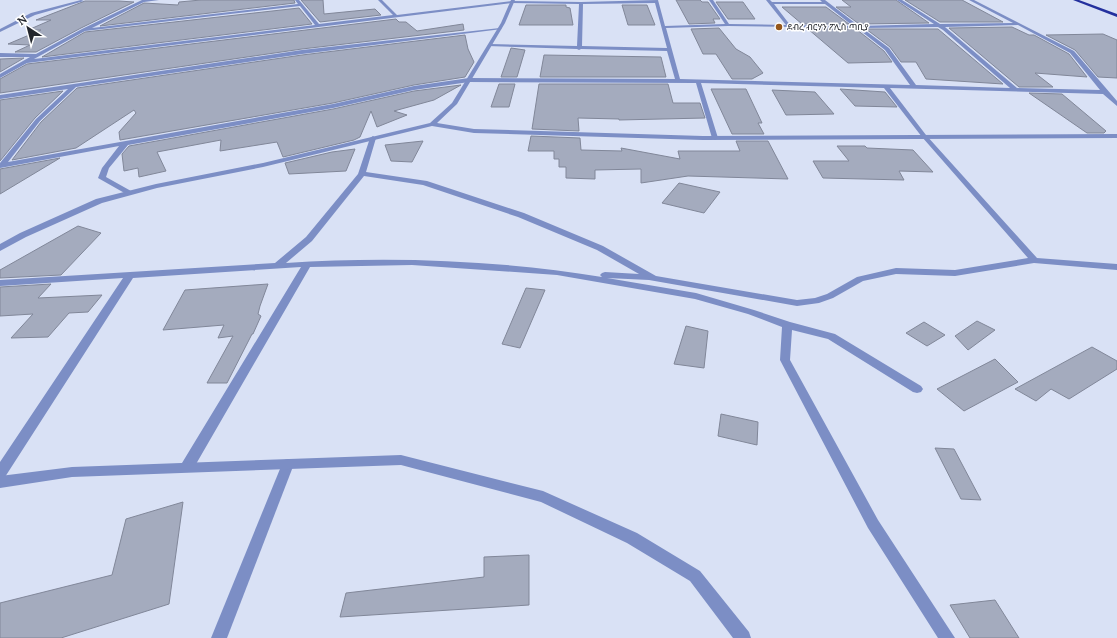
<svg xmlns="http://www.w3.org/2000/svg" width="1117" height="638" viewBox="0 0 1117 638" font-family="Lora,'Noto Sans Ethiopic',serif">
	<rect width="100%" height="100%" fill="#d9e1f5"/>
	<g fill="#a4abbe" stroke="#818799">
		<polygon points="201,0 294,0 295,3 100,26 144,3 178,5 179,2"/>
		<polygon points="301,0 323,0 324,14 375,9 381,15 320,22"/>
		<polygon points="676,0 700,0 702,2 708,2 720,19 713,19 715,23 689,24"/>
		<polygon points="842,0 896,0 929,23 859,24 836,7 851,7"/>
		<polygon points="905,0 962,0 1003,22 940,22"/>
		<polygon points="85,1 119,1 134,2 81,28 36,52 15,52 30,45 8,44 41,30 28,30 51,20 36,20"/>
		<polygon points="716,2 743,2 755,19 728,19"/>
		<polygon points="526,5 566,5 566,7 570,8 573,25 519,25"/>
		<polygon points="622,5 647,5 655,25 628,25"/>
		<polygon points="782,7 826,7 849,24 802,24"/>
		<polygon points="299,8 312,24 42,57 85,32"/>
		<polygon points="396,19 399,22 406,22 417,31 463,24 464,30 302,49 0,93 0,79 27,64"/>
		<polygon points="1012,27 1029,35 1034,35 1069,54 1087,77 1035,73 1053,87 1019,87 949,28"/>
		<polygon points="719,28 736,49 750,57 763,73 752,79 732,79 716,54 703,54 691,29"/>
		<polygon points="808,29 856,29 884,51 892,62 848,63"/>
		<polygon points="866,29 938,29 1003,84 926,79 916,62 901,62 890,47"/>
		<polygon points="1103,34 1117,40 1117,78 1098,77 1075,50 1046,35"/>
		<polygon points="465,35 468,49 474,62 465,77 414,85 333,103 120,140 119,132 136,113 134,110 76,148 12,160 41,122 77,88 302,55"/>
		<polygon points="511,48 525,50 517,77 501,77"/>
		<polygon points="544,55 661,57 666,77 540,77"/>
		<polygon points="24,58 0,72 0,59"/>
		<polygon points="499,84 515,84 509,107 491,107"/>
		<polygon points="539,84 668,84 673,103 700,103 705,118 619,120 619,119 578,118 579,131 532,129"/>
		<polygon points="461,85 434,100 394,111 407,115 377,127 371,111 360,137 354,140 283,157 277,142 220,151 221,140 157,152 166,171 139,177 138,168 124,171 122,154 129,146 333,109 414,91"/>
		<polygon points="711,89 746,89 762,123 758,123 764,134 732,134"/>
		<polygon points="840,89 885,92 897,107 855,106"/>
		<polygon points="772,90 815,92 834,114 786,115"/>
		<polygon points="63,91 35,118 0,161 0,100"/>
		<polygon points="1029,93 1062,94 1106,131 1104,133 1087,133"/>
		<polygon points="531,136 580,138 581,150 622,151 621,148 680,159 678,151 740,151 736,141 768,141 788,179 688,176 641,183 641,169 595,170 595,179 566,178 566,167 559,167 559,159 554,159 554,151 528,151"/>
		<polygon points="423,141 412,162 391,161 385,145"/>
		<polygon points="837,146 865,146 867,148 913,150 933,172 899,171 904,180 823,178 813,161 849,161"/>
		<polygon points="355,149 346,171 289,174 285,163 332,152"/>
		<polygon points="60,158 0,194 0,169"/>
		<polygon points="679,183 720,192 704,213 662,203"/>
		<polygon points="78,226 101,233 61,275 0,278 0,270"/>
		<polygon points="51,284 38,298 102,295 88,312 69,313 48,337 11,338 33,314 0,316 0,287"/>
		<polygon points="268,284 260,306 258,314 261,316 253,334 252,334 227,383 207,383 233,336 218,338 224,325 163,330 185,290"/>
		<polygon points="526,288 545,290 520,348 502,344"/>
		<polygon points="977,321 995,330 968,350 955,336"/>
		<polygon points="924,322 945,335 927,346 906,333"/>
		<polygon points="686,326 708,331 704,368 674,364"/>
		<polygon points="1092,347 1117,361 1117,369 1069,399 1051,389 1036,401 1015,389"/>
		<polygon points="995,359 1018,382 964,411 937,389"/>
		<polygon points="721,414 758,422 757,445 718,436"/>
		<polygon points="935,448 954,449 981,500 961,499"/>
		<polygon points="183,502 169,604 61,638 0,638 0,603 112,575 126,519"/>
		<polygon points="529,555 529,605 340,617 346,593 484,577 484,557"/>
		<polygon points="995,600 1019,638 970,638 950,605"/>
	</g>
	<g fill="none" stroke-linecap="round" stroke-linejoin="round">
		<g fill="#7c8ec5" fill-rule="evenodd">
			<polygon points="81,0 84,1 35,15 0,32 0,29 31,13"/>
			<path d="M 142,0 L 159,0 L 144,2 L 92,28 L 298,4 L 295,0 L 299,0 L 319,24 L 393,15 L 378,0 L 382,0 L 397,15 L 512,1 L 581,2 L 658,0 L 665,26 L 725,24 L 709,0 L 713,0 L 729,24 L 786,25 L 766,0 L 770,0 L 772,2 L 822,2 L 820,0 L 825,0 L 859,26 L 934,24 L 897,0 L 902,0 L 940,24 L 1013,23 L 969,0 L 974,0 L 1074,51 L 1117,101 L 1117,106 L 1103,94 L 890,88 L 926,135 L 1037,258 L 1117,264 L 1117,270 L 1034,263 L 955,276 L 896,274 L 863,281 L 833,298 L 819,303 L 797,306 L 649,280 L 607,278 L 696,293 L 754,310 L 790,322 L 835,334 L 921,386 L 923,389 L 921,392 L 917,393 L 913,392 L 828,339 L 792,330 L 790,360 L 878,520 L 955,638 L 938,638 L 868,528 L 780,360 L 782,327 L 748,314 L 695,299 L 557,275 L 412,265 L 310,267 L 192,471 L 187,472 L 182,471 L 181,467 L 182,463 L 301,267 L 133,278 L 5,477 L 0,478 L 0,462 L 123,278 L 0,286 L 0,280 L 275,263 L 306,237 L 358,174 L 370,138 L 373,136 L 376,138 L 366,172 L 427,181 L 524,213 L 603,246 L 656,276 L 797,300 L 815,298 L 827,294 L 857,277 L 896,268 L 955,270 L 1028,258 L 922,137 L 884,88 L 701,83 L 718,138 L 715,140 L 712,138 L 696,83 L 469,82 L 414,90 L 333,108 L 128,145 L 109,168 L 106,177 L 131,191 L 131,195 L 128,195 L 98,178 L 102,168 L 119,146 L 0,168 L 0,163 L 36,119 L 68,89 L 0,99 L 0,95 L 302,50 L 500,28 L 502,29 L 302,54 L 76,87 L 40,121 L 8,162 L 333,104 L 414,86 L 469,78 L 675,79 L 667,51 L 581,49 L 579,50 L 577,49 L 488,46 L 490,44 L 577,46 L 579,4 L 512,3 L 27,63 L 0,78 L 0,74 L 30,57 L 0,57 L 0,53 L 36,54 L 82,29 ZM 655,3 L 667,48 L 582,46 L 583,4 ZM 774,4 L 825,4 L 853,26 L 790,25 ZM 300,6 L 315,25 L 34,59 L 85,31 ZM 1018,25 L 1070,53 L 1100,90 L 1017,88 L 945,27 ZM 728,26 L 857,28 L 885,50 L 910,85 L 680,79 L 666,28 ZM 938,27 L 943,30 L 1010,88 L 916,85 L 889,48 L 862,28 ZM 364,176 L 423,185 L 518,217 L 597,250 L 639,274 L 605,272 L 602,273 L 600,275 L 602,277 C 500,260 389,256 286,263 L 312,241 Z"/>
			<polygon points="288,459 292,460 294,464 227,638 211,638 282,464 284,460"/>
		</g>
		<g fill="#7c8ec5" fill-rule="evenodd">
			<polygon points="511,0 515,0 505,23 457,104 437,123 474,129 703,136 1117,134 1117,138 703,140 474,133 432,126 263,167 157,188 102,203 26,237 0,251 0,244 20,233 96,199 156,184 263,163 430,123 452,103 501,23"/>
			<polygon points="401,455 543,491 637,533 700,571 749,632 751,638 733,638 690,581 627,543 541,502 401,465 72,477 0,488 0,476 72,467"/>
		</g>
		<polygon fill="#24309e" fill-rule="evenodd" points="1073,0 1079,0 1117,14 1117,17"/>
	</g>
	<circle fill="#95571c" stroke="#fff" stroke-width="1.5" cx="779" cy="27" r="4"/>
	<g text-anchor="middle" stroke-width="3" stroke-linejoin="round" paint-order="stroke">
		<g font-size="9" fill="#23262d" stroke="#fff" text-anchor="start">
			<text x="787" y="30">ደብረ ብርሃን ፖሊስ ጣቢያ</text>
		</g>
	</g>
	<g transform="translate(28 28) rotate(324)" stroke="#ffffff" stroke-width="3" paint-order="stroke">
	<path d="M0-3L7 15L0 10L-7 15Z" fill="#23262d"/>
	<text y="-6" font-size="11" font-weight="bold" text-anchor="middle" fill="#23262d">N</text>
	</g>
</svg>
